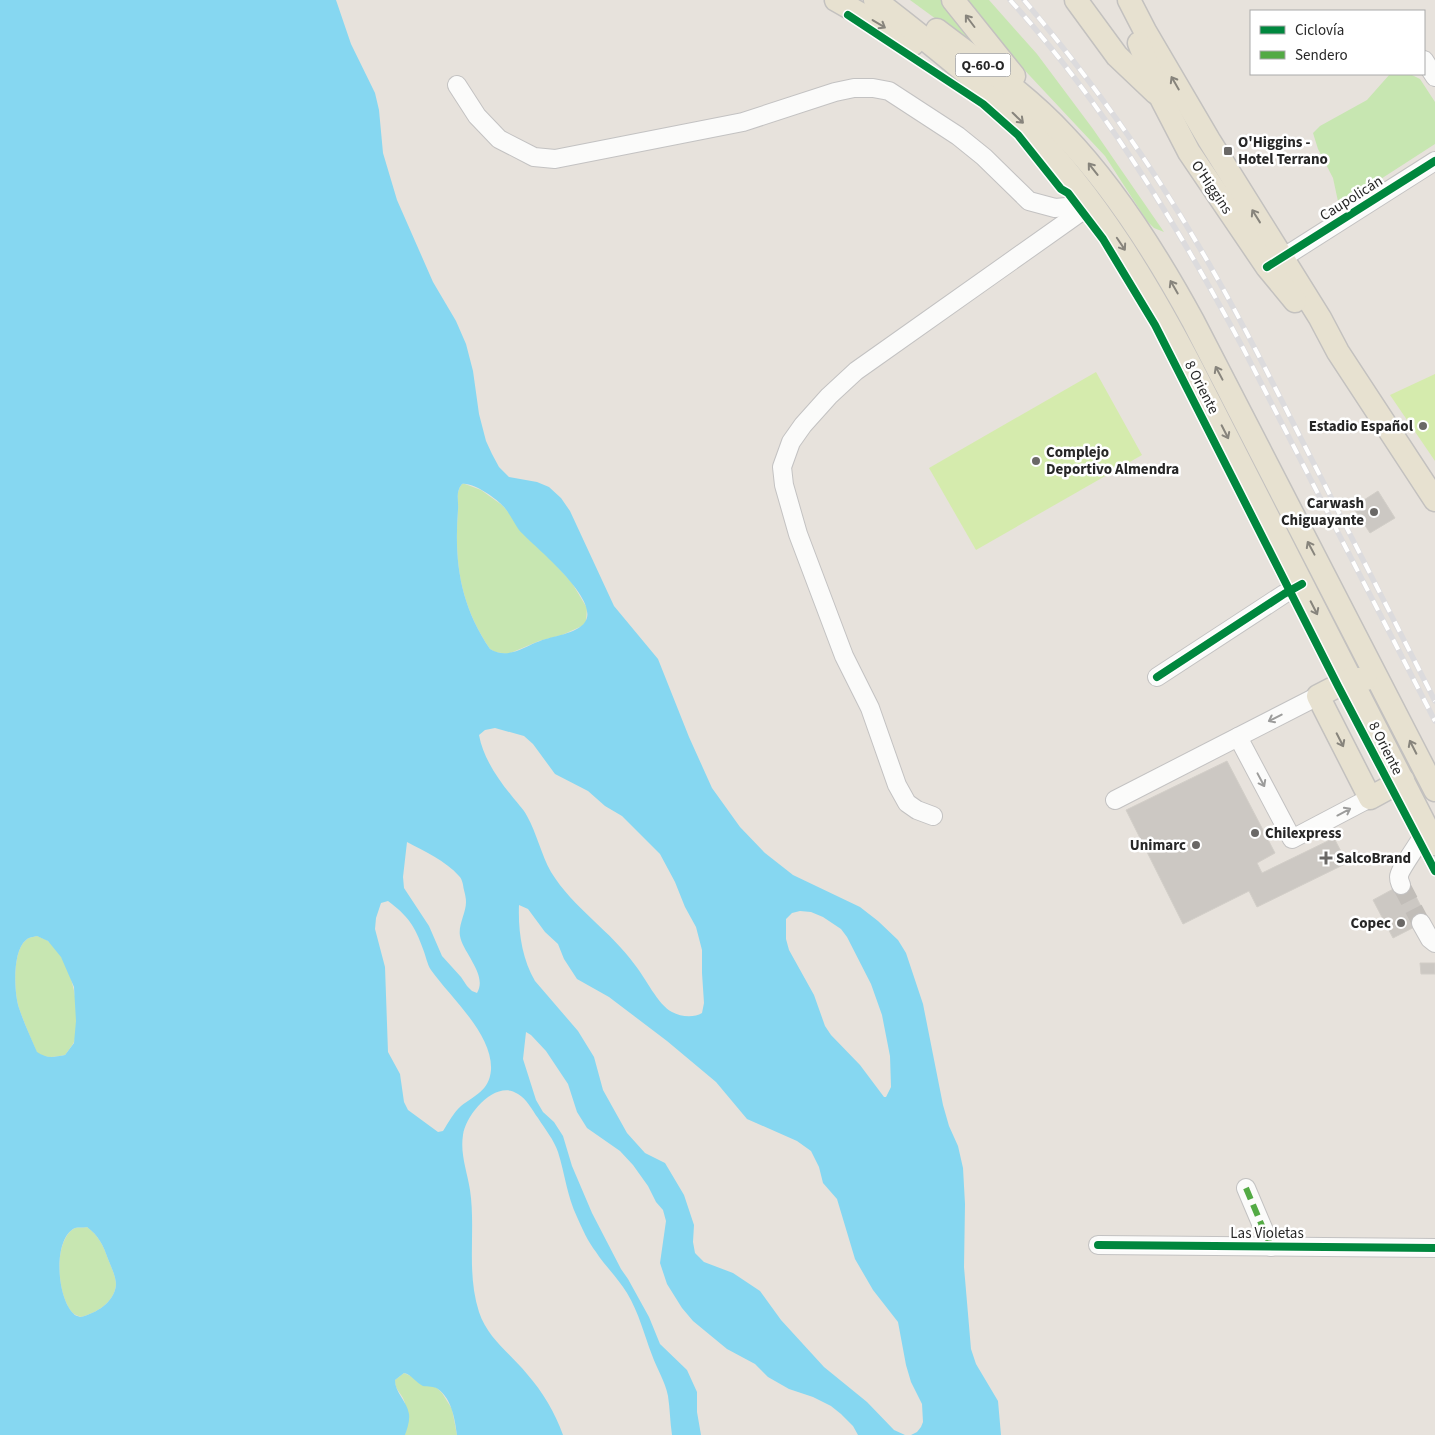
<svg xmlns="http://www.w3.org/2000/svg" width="1435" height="1435" viewBox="0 0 1435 1435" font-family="'Source Sans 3',sans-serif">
	<rect width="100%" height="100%" fill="#e7e2dc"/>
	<g fill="#c7e6b1">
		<polygon points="910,0 941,0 980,50 947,27"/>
		<polygon points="965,0 989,0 1037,54 1093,129 1164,232 1154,228 1147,221 1105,156 1003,47"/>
		<polygon points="1390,74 1410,74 1420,79 1435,102 1435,144 1339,206 1333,178 1318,149 1313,133 1320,126 1367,100"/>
		<path d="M 462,484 L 465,484 L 481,490 L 502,505 L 572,583 L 587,608 L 586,622 L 582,626 L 562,635 L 539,641 L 508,654 L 495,652 L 490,649 C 460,605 454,561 458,510 C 459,501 455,492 462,484 Z"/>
		<path d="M 37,936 C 40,937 45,939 48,941 C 72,959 83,1014 74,1042 C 72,1046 68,1051 65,1055 C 54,1057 47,1059 37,1053 C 31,1038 24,1023 19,1008 C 14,993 12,951 26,940 C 29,937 33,937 37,936 Z"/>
		<path d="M 87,1227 C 99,1236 103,1245 108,1259 C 111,1267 116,1276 116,1285 C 114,1303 96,1313 81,1317 C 80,1317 74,1314 74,1314 C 57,1299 52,1240 75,1228 C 78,1227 83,1228 87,1227 Z"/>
		<path d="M 404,1373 L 437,1388 L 442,1393 L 452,1409 L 457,1435 L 405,1435 C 408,1424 408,1409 403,1398 C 399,1391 395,1389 395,1380 Z"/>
	</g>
	<g fill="#d5ebad">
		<polygon points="1096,372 1142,455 976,550 929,468"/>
		<polygon points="1435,374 1435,461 1390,395"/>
	</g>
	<path fill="#86d7f1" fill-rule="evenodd" d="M 0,0 L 336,0 L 351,44 L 375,93 L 379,110 L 383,153 L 397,200 L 433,282 L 456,321 L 466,344 L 473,371 L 479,414 L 486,441 L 492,454 L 499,467 L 509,477 L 537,482 L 549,487 L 561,498 L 570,511 L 614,606 L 658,659 L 689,737 L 712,788 L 740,827 L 765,853 L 793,875 L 860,907 L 878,921 L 898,940 L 906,953 L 923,1004 L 943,1105 L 949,1126 L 958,1146 L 963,1168 L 965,1204 L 964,1267 L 971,1349 L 976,1364 L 998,1401 L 1001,1435 L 911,1435 L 917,1432 L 921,1427 L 923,1422 L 922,1404 L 911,1382 L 906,1365 L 898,1322 L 873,1290 L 855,1259 L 837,1199 L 823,1183 L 819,1167 L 811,1151 L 797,1141 L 747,1119 L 716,1082 L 667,1041 L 609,997 L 577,979 L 564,959 L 558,944 L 545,932 L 528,909 L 519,905 C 518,931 522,959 535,981 L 578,1031 L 594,1057 L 603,1090 L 627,1133 L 645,1153 L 665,1163 L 668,1168 L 684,1195 L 694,1225 L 693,1242 L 695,1253 L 704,1262 L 733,1273 L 760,1291 L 781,1320 L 824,1367 L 867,1402 L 894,1430 L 905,1435 L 858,1435 L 853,1426 L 841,1414 L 831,1406 L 813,1397 L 789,1389 L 768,1377 L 755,1364 L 727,1349 L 693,1321 L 682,1308 L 667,1284 L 660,1263 L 666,1221 L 663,1210 L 656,1202 L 648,1186 L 633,1165 L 620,1151 L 587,1128 L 577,1112 L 568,1084 L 546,1051 L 531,1035 L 526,1032 L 523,1059 L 536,1100 L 543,1112 L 554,1122 L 563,1136 L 572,1166 L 592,1213 L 621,1269 L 628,1279 L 649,1317 L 660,1344 L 687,1370 L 697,1392 L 697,1412 L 701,1435 L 672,1435 C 670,1422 670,1409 668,1396 C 665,1381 657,1369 652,1355 C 644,1334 639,1313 627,1293 C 618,1278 605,1266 596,1252 C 588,1242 582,1228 577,1217 C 567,1196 565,1174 558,1152 C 554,1140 545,1129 538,1118 C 532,1110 527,1099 518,1094 C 496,1079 466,1114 463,1135 C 460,1154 467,1171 470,1190 C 476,1230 466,1272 479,1312 C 488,1339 510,1353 527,1374 C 543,1392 555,1413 563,1435 L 457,1435 C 455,1420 452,1399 438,1389 C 434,1386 428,1387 423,1386 C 416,1383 411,1374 404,1373 L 395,1380 C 395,1393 407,1401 409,1414 C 410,1421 407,1429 405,1435 L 0,1435 ZM 462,484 C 473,482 497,499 504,507 C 510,514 514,523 519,530 C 533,546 601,599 585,622 C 577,634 552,636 540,641 C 523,647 508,660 490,649 C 460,605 454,561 458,510 C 459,501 455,492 462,484 ZM 495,728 L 524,736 L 533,744 L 555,774 L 588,791 L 605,806 L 622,816 L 660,854 L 675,882 L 685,907 L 696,927 L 702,950 L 702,973 L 704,1003 L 702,1013 C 694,1018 681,1017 672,1012 C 658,1005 645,977 635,965 C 611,931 573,908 551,872 C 541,854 537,834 527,816 C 523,808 516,802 511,795 C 497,778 483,757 479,735 L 485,730 ZM 407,842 C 424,851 446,861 459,876 C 463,880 463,886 464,890 C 465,894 466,898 466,902 C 466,913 458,925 460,936 C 463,953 488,975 477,993 L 472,991 L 467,986 L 461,977 L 442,956 L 429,926 L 404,888 L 403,877 ZM 388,901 C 408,916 415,926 423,949 C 426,956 427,964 431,970 C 450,997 493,1034 491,1070 C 489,1091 475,1095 461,1106 C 454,1112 448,1123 443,1131 L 438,1132 L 408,1110 L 404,1102 L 400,1074 L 388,1052 L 385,967 L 375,929 L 376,918 L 381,903 ZM 800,911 L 811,912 L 823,917 L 841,929 L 847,937 L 871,984 L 882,1015 L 890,1056 L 891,1087 L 886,1097 L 884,1097 L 860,1065 L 831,1035 L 825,1026 L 814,995 L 789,950 L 786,939 L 786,919 L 792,913 ZM 37,936 L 48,941 L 61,957 L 74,987 L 76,1021 L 74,1043 L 65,1055 C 54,1057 47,1059 37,1052 C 31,1038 24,1023 19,1008 C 14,993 12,951 26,940 C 29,937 33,937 37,936 ZM 87,1227 C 99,1236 103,1245 108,1259 C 111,1267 116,1276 116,1285 C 114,1303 96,1313 81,1317 C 80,1317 74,1315 74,1314 C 57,1299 52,1239 75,1228 C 78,1227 83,1228 87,1227 Z"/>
	<g fill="#ccc8c3" stroke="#d2cec8">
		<polygon points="1378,491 1395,518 1370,533 1353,507"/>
		<polygon points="1227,761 1275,853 1257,863 1262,873 1334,838 1347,863 1257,907 1249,891 1183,924 1126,810"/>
		<polygon points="1408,881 1428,920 1393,938 1373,900"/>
		<polygon points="1420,963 1435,963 1435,974 1421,974"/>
	</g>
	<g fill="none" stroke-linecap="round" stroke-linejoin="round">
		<polyline stroke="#c1bdb8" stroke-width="18" stroke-dasharray="18 9" stroke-linecap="butt" points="1401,885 1421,923"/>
		<defs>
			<g id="minor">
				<polyline points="1424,60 1435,77"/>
				<polyline points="457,85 477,116 499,139 534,157 555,159 743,122 835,92 854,88 873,88 889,91 958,136 984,157 1029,201 1055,208 1090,205"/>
				<polyline points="1273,264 1435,161"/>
				<polyline points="1157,677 1284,594 1302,584"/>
				<polyline points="1238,737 1292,839 1370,798"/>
				<polyline points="1115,800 1318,696"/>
				<polyline points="933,816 917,810 907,803 897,785 870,708 844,656 798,534 784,485 782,467 791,442 803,425 829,396 856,371 1092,204"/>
				<path d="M 1401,885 C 1400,882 1399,881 1399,877 C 1399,869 1422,840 1427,828"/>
				<polyline points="1421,923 1430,939 1435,943"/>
				<polyline points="1246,1188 1271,1247"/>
				<polyline points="1098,1245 1435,1248"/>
			</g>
			<g id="major">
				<polyline points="836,0 913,44"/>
				<path d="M 875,0 C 910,27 944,54 978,83 C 995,98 1013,112 1029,128 C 1097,199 1147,282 1192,368 L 1435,844"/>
				<polyline points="953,0 1014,76"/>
				<polyline points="1076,0 1117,56 1156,93"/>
				<polyline points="1129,0 1145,31 1209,140 1320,318 1338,352 1435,500"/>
				<path d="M 937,30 C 980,63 1026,94 1063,134 C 1115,188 1157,255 1193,321 L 1435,790"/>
				<polyline points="1139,43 1161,98 1189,152 1267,267 1295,301"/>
				<polyline points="1366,679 1351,679 1318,696 1370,798 1403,780"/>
			</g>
		</defs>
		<use href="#minor" stroke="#c3c2c2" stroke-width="20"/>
		<use href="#major" stroke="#c3c1bf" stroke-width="25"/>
		<use href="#minor" stroke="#fbfbfa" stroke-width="18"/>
		<use href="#major" stroke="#e7e1d0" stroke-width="22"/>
		<defs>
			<g id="rail">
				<path d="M 1010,0 C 1104,104 1177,225 1243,348 L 1435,721"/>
				<path d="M 1024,0 C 1090,78 1150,162 1201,250 C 1241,318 1276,390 1312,460 C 1353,540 1394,620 1435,701"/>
			</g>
		</defs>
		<use href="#rail" stroke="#dcdbdd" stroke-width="5.5"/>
		<use href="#rail" stroke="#fff" stroke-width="4" stroke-dasharray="11" stroke-linecap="butt"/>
		<polyline stroke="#53aa44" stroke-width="6" stroke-dasharray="12 6" stroke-linecap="butt" points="1246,1188 1271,1247"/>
		<defs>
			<g id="cycleway">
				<polyline points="848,15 983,104 1018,135 1061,189 1068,193 1103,239 1155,325 1338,686 1435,871"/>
				<polyline points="1267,267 1435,161"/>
				<polyline points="1157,677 1284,594 1302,584"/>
				<polyline points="1098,1245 1435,1248"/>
			</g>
		</defs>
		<use href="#cycleway" stroke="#fff" stroke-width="11"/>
		<use href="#cycleway" stroke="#00873e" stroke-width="8"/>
	</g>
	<defs><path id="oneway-shaft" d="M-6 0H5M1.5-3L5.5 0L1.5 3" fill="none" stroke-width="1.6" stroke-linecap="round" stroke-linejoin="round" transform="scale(1.25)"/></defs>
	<g stroke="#87847c">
		<use href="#oneway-shaft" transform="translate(970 21) rotate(-127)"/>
		<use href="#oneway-shaft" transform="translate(879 24) rotate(31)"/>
		<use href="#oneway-shaft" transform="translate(1175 83) rotate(-120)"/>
		<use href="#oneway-shaft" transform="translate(1018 118) rotate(44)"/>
		<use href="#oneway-shaft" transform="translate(1093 169) rotate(-128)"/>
		<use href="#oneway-shaft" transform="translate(1256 216) rotate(-122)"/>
		<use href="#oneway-shaft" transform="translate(1121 244) rotate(56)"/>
		<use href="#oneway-shaft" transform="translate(1174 287) rotate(-120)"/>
		<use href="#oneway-shaft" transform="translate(1219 373) rotate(-118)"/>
		<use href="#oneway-shaft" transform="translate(1225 432) rotate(63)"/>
		<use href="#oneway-shaft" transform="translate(1311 548) rotate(-118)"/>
		<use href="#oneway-shaft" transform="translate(1314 608) rotate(63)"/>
		<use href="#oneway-shaft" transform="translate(1340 740) rotate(63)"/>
		<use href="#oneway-shaft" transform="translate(1413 747) rotate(-117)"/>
	</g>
	<g stroke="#9c9c9b">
		<use href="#oneway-shaft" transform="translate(1275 718) rotate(153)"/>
		<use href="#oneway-shaft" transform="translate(1261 780) rotate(62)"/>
		<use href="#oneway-shaft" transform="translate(1344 812) rotate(-28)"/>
	</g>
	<g fill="#6a6866" stroke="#fff" stroke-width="2">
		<rect x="1223" y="146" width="10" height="10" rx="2.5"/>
		<circle cx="1423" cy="426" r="5"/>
		<circle cx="1036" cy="461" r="5"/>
		<circle cx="1374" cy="512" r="5"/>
		<circle cx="1255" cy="833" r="5"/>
		<circle cx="1196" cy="845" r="5"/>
		<path d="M1323.5 850.5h5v5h5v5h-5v5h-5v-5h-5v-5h5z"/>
		<circle cx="1401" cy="923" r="5"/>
	</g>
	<g text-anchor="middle" stroke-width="5" stroke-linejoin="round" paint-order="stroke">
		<rect fill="#fff" stroke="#686868" stroke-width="1" x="955.5" y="53.5" width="55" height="23" rx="4"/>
		<g font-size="14" font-weight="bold" fill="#272727">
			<text x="983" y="70">Q-60-O</text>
		</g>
		<g font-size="15" font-weight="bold" fill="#272727" stroke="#fff" text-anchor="start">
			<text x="1238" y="147">O'Higgins -<tspan x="1238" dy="17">Hotel Terrano</tspan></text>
			<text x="1413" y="431" text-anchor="end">Estadio Español</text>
			<text x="1046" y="457">Complejo<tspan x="1046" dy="17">Deportivo Almendra</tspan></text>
			<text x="1364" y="508" text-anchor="end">Carwash<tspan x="1364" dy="17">Chiguayante</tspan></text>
			<text x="1265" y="838">Chilexpress</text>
			<text x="1186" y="850" text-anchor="end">Unimarc</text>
			<text x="1336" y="863">SalcoBrand</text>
			<text x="1391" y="928" text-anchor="end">Copec</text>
		</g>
		<g font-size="15" fill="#272727" stroke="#fff">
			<text transform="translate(1212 187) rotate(56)" y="5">O'Higgins</text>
			<text transform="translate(1351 198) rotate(-32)" y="5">Caupolicán</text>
			<text transform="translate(1202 387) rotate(63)" y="5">8 Oriente</text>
			<text transform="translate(1386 748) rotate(63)" y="5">8 Oriente</text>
			<text x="1267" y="1238">Las Violetas</text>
		</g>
	</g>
	<rect x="1250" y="10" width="175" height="65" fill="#ffffff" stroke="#a9a9a9"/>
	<rect x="1260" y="26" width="25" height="8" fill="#00873e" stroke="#a9a9a9"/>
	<text x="1295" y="35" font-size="15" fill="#272727">Ciclovía</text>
	<rect x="1260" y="51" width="25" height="8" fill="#53aa44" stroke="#a9a9a9"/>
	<text x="1295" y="60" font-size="15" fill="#272727">Sendero</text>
</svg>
